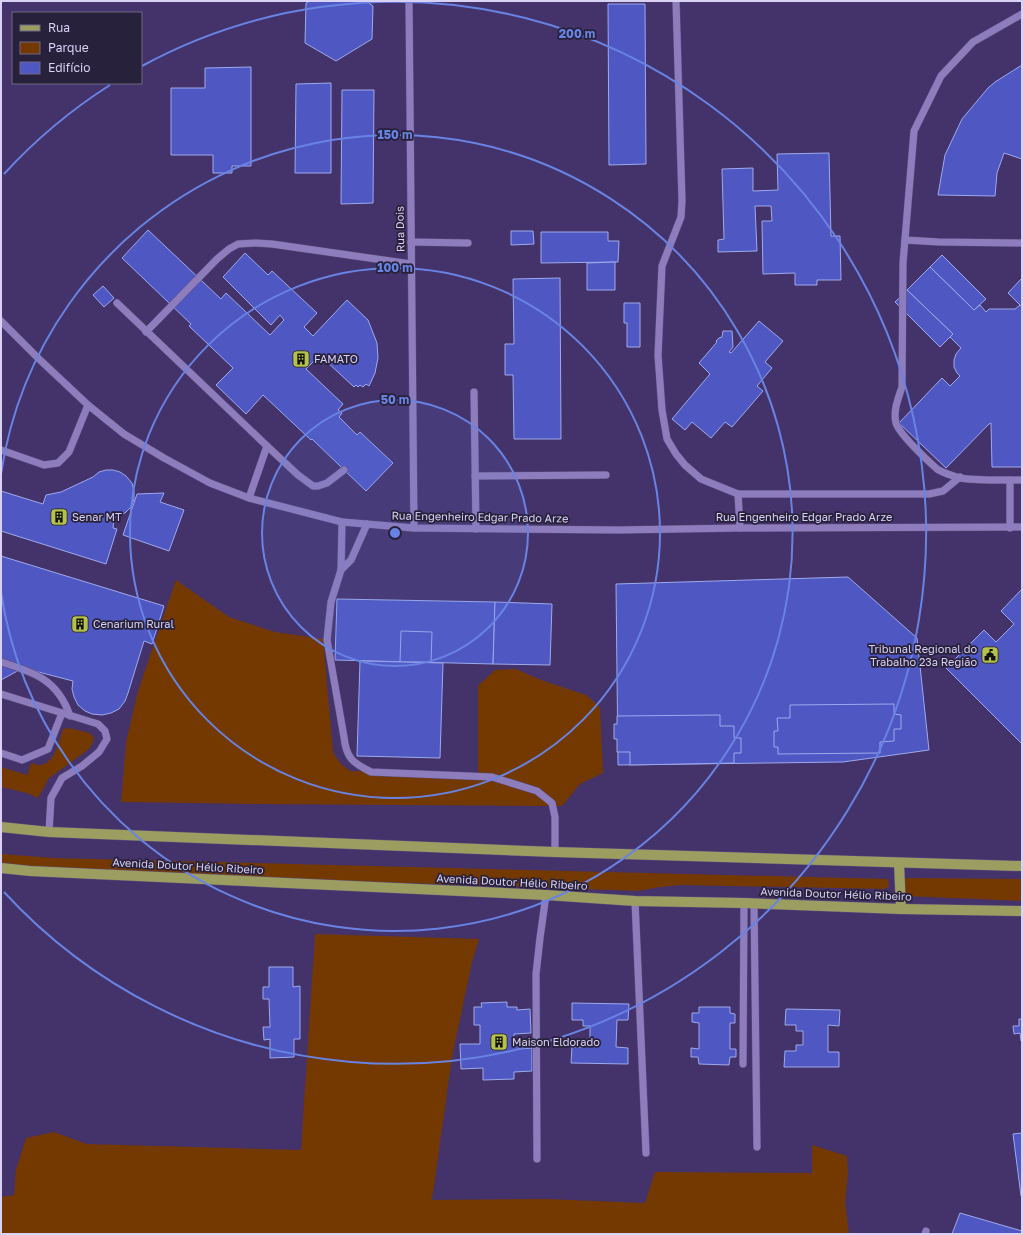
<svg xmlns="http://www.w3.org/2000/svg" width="1023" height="1235" viewBox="0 0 1023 1235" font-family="'Golos Text',sans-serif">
	<rect width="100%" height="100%" fill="#44326b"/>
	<g fill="#743900">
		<polygon points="176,580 229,617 275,632 323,639 333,752 340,763 350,771 478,773 478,686 495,670 516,669 541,680 586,695 600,707 603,773 580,784 562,806 257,804 121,802 126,742 138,691"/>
		<path d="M 69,728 L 90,733 L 94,738 L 92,744 L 88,750 L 49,778 L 38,798 L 27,793 L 1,787 L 1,767 L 27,775 L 31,763 C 34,764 38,765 40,765 C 55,764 59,740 63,729 Z"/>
		<polygon points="1,854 54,858 888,879 889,886 887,888 883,889 682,885 660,887 638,891 504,886 62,873 1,867"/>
		<polygon points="904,878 1022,879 1022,901 904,896"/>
		<polygon points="315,934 479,939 472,962 452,1057 432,1200 546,1199 645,1203 655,1172 812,1173 812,1145 847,1156 848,1174 845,1202 849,1234 1,1234 1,1197 14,1195 16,1170 26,1138 54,1132 87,1144 301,1150"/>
	</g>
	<g fill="#4f57c3" stroke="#9eaaec">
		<polygon points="310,1 366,1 373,6 372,39 336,61 305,43 306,3"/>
		<polygon points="608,4 645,4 646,164 609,165"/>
		<polygon points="1022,65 1022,159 1004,153 997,173 995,196 938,195 945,155 962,119 988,88 995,82"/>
		<polygon points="251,67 251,166 232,166 232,173 213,173 213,155 171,155 171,88 205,88 205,68"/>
		<polygon points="331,83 331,173 295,173 296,84"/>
		<polygon points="342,90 374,90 373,203 341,204"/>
		<polygon points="829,153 831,236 840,236 841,280 817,280 817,285 795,285 795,273 763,274 762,221 772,221 771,206 755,206 757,251 718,252 718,240 724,239 722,169 753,168 753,191 778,190 777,154"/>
		<polygon points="148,230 221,299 226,293 270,335 284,320 280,315 271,325 223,277 245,253 268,275 272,271 317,313 304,327 313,336 347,300 368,320 377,343 378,358 375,373 369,386 366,384 363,387 360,385 358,387 356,385 354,387 326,361 314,361 306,369 343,404 338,410 342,413 339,417 357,435 360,432 393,463 366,491 312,439 311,440 263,395 246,414 216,385 233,368 189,326 191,324 122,258"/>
		<polygon points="511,231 533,231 534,244 511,245"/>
		<polygon points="541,232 608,232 608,241 619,241 618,262 541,263"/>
		<polygon points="942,255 986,299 974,310 930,267"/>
		<polygon points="615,262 615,290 587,290 587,263"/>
		<polygon points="930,267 974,310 980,305 986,312 989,309 1015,309 1020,305 1022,307 1022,467 992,467 991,423 989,424 946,468 899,423 942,378 950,386 960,376 957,373 954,367 954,360 956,354 961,348 950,337 953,334 907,290"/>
		<polygon points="560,278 561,439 514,439 513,375 505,375 505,344 514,344 513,279"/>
		<polygon points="1022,278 1022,307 1008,293"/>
		<polygon points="103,286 114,298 104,307 93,295"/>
		<polygon points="907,290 953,334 940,347 895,302"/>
		<polygon points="624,303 640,303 640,347 627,347 627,323 624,323"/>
		<polygon points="759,321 783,341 765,362 772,368 757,386 763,391 732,427 725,422 711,438 692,422 685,430 672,419 710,374 699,363 717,342 716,341 719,338 722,337 723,331 732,331 733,347 729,352 731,353"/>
		<polygon points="106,470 113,470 120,472 126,476 132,483 134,491 134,499 131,507 125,513 114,518 113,528 117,529 106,564 1,531 1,491 43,504 46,495 61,492 93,477 99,472"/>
		<polygon points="164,493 160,502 184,510 169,551 123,535 137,494"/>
		<polygon points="1,556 164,606 152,644 144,641 128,693 125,701 119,709 111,713 102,715 92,714 85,711 78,705 74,697 72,689 73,681 23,668 1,680"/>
		<polygon points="848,577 917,638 929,750 843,762 618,765 616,584"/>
		<polygon points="1022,589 1022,744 946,668 984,630 996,642 1014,624 1001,611"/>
		<polygon points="337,599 495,602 493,664 335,660"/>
		<polygon points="495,602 552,604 550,665 493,664"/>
		<polygon points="401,631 432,632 431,662 400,662"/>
		<polygon points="360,661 443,663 440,758 357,756"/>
		<polygon points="894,704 894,714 901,715 901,729 894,729 894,741 880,742 880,753 778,754 778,747 774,747 774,731 778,731 777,718 790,718 790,705"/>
		<polygon points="720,715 720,726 734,726 734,738 741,738 741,753 734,753 734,763 630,765 630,752 617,752 617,739 614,739 614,724 617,724 617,716"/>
		<polygon points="269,967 293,967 293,987 300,986 300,1039 294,1039 294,1057 270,1058 270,1039 264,1040 263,1027 270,1027 269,999 263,999 263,987 269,987"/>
		<polygon points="507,1002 507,1007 517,1007 517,1010 530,1009 531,1033 514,1034 514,1041 518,1041 519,1049 532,1048 532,1071 514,1072 514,1079 483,1080 483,1068 461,1069 460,1044 480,1044 480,1025 474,1025 474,1007 482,1007 481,1003"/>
		<polygon points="572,1003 629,1004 628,1020 617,1020 616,1047 628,1048 628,1064 571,1063 572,1047 583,1047 583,1040 590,1040 590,1026 583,1026 583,1020 572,1020"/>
		<polygon points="699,1007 730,1007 730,1013 735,1014 735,1023 730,1023 730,1049 736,1049 736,1057 730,1057 729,1065 699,1064 698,1057 691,1057 691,1048 699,1049 699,1023 692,1022 692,1013 699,1013"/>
		<polygon points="786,1009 840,1010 839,1026 828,1025 828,1052 839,1052 839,1067 784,1067 785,1051 796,1051 796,1045 803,1045 803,1031 796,1031 796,1025 785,1025"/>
		<polygon points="1019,1019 1022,1019 1022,1041 1021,1041 1020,1033 1014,1034 1013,1026 1019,1026"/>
		<polygon points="1022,1133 1022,1196 1021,1196 1013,1134"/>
		<polygon points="960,1213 1022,1231 1022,1234 952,1234"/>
	</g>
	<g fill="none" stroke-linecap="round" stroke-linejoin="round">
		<defs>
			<g id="minor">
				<polyline points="409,1 414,528"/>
				<polyline points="676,1 682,201 681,217 662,266 658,355 662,410 667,439 676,454 685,465 701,479 738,494 740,528"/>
				<path d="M 1022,14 L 973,42 L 941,76 L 914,131 L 903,263 L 902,387 C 898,399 893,411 896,423 C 899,434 928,461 937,469 C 943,473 953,476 960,478 C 979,481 1002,480 1022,480"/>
				<polyline points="905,240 939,242 1022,243"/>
				<polyline points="411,242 468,243"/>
				<polyline points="117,303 267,446 249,498"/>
				<polyline points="1,321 39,359 88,405 124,434 164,458 210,483 249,498 342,522 414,528 618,530 740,528 1022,527"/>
				<polyline points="146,332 217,259 229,249 238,244 256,243 272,244 411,264"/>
				<polyline points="474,392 476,529"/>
				<polyline points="267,446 298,475 313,486 318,486 327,483 344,470"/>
				<polyline points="1,450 44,465 58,463 69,452 88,405"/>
				<polyline points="475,476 606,475"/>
				<polyline points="1010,480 1010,528"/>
				<polyline points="738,494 929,494 943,491 960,477"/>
				<polyline points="342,522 341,570 351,560 367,524"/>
				<path d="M 341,570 L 331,602 L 327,640 L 344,737 C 346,758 353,763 371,772 L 492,777 L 537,791 L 552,803 L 555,817 L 555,852"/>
				<path d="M 1,662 C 34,672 58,680 70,716"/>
				<polyline points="1,694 98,724 105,731 107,739 99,752 82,766 62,778 51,798 49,832"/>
				<polyline points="1,753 22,760 48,749 62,713"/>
				<polyline points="635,901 646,1153"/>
				<polyline points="754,903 757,1147"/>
				<polyline points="743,1064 744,903"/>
				<polyline points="537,1159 536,974 540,938 546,895"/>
				<polyline points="925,1234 926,1231"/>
			</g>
			<g id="major">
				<polyline points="1,827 49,832 555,852 1022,866"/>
				<polyline points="899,863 901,909"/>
				<polyline points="1,868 30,871 546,895 635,901 744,903 901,909 1022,911"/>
			</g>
		</defs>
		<use href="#minor" stroke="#5c4c7c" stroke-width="8"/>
		<use href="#major" stroke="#5c4c7c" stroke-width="11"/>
		<use href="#minor" stroke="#8e7dbd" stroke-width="7"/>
		<use href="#major" stroke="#9c9d61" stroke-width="10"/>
	</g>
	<circle cx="395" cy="533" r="133" fill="#6983e3" fill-opacity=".12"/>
	<g fill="none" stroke="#6983e3" stroke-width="2">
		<circle cx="395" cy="533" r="133"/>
		<circle cx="395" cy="533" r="265"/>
		<path d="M1 474A398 398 0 1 1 1 592"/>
		<path d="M4 174A531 531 0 0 1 110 85M142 66A531 531 0 1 1 4 892"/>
	</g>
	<defs>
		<symbol id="building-square" viewBox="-11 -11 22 22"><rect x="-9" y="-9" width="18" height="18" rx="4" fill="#b4c24a" stroke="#28213b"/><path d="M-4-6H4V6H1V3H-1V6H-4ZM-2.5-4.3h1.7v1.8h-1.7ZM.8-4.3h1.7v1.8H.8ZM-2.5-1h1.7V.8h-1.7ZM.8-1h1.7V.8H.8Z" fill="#111"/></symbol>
		<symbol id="civic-square" viewBox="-11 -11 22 22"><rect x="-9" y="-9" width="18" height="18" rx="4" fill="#b4c24a" stroke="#28213b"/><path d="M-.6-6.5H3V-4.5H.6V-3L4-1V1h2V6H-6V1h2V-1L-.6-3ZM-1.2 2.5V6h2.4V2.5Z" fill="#111"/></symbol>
	</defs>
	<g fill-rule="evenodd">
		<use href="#building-square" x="291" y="349" width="20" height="20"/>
		<use href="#building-square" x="49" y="507" width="20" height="20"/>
		<use href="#building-square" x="70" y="614" width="20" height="20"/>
		<use href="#civic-square" x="980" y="645" width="20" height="20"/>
		<use href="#building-square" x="489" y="1032" width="20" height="20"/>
	</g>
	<g text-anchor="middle" stroke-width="3.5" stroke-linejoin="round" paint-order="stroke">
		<g font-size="11" fill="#dad2f4" stroke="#28213b">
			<text transform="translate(400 229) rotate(-91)" y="4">Rua Dois</text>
			<text transform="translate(480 517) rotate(1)" y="4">Rua Engenheiro Edgar Prado Arze</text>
			<text x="804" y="521">Rua Engenheiro Edgar Prado Arze</text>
			<text transform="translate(188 866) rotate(3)" y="4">Avenida Doutor Hélio Ribeiro</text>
			<text transform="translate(512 882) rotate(3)" y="4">Avenida Doutor Hélio Ribeiro</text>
			<text transform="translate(836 894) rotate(2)" y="4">Avenida Doutor Hélio Ribeiro</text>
		</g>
		<g font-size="11" fill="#dad2f4" stroke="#28213b" text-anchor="start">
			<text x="314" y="363">FAMATO</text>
			<text x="72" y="521">Senar MT</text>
			<text x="93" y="628">Cenarium Rural</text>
			<text x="977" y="653" text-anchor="end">Tribunal Regional do<tspan x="977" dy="13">Trabalho 23ª Região</tspan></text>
			<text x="512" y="1046">Maison Eldorado</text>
		</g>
	</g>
	<circle cx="395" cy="533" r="6" fill="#6983e3" stroke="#28213b" stroke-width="2"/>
	<g font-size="12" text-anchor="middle" font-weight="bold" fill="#6983e3" stroke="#28213b" stroke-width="3.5" stroke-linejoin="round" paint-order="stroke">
		<text x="577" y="38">200 m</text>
		<text x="395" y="139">150 m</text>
		<text x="395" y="272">100 m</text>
		<text x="395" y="404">50 m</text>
	</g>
	<rect width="1023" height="1235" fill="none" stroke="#dad2f4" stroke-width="4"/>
	<rect x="12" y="12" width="130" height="72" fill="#28213b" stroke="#6f6885"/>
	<rect x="20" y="25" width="20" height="6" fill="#9c9d61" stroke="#6f6885"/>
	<text x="48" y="32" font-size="12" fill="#dad2f4">Rua</text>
	<rect x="20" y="42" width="20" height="12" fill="#743900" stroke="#6f6885"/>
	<text x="48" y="52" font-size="12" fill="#dad2f4">Parque</text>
	<rect x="20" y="62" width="20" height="12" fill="#4f57c3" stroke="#6f6885"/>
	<text x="48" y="72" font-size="12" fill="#dad2f4">Edifício</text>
</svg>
